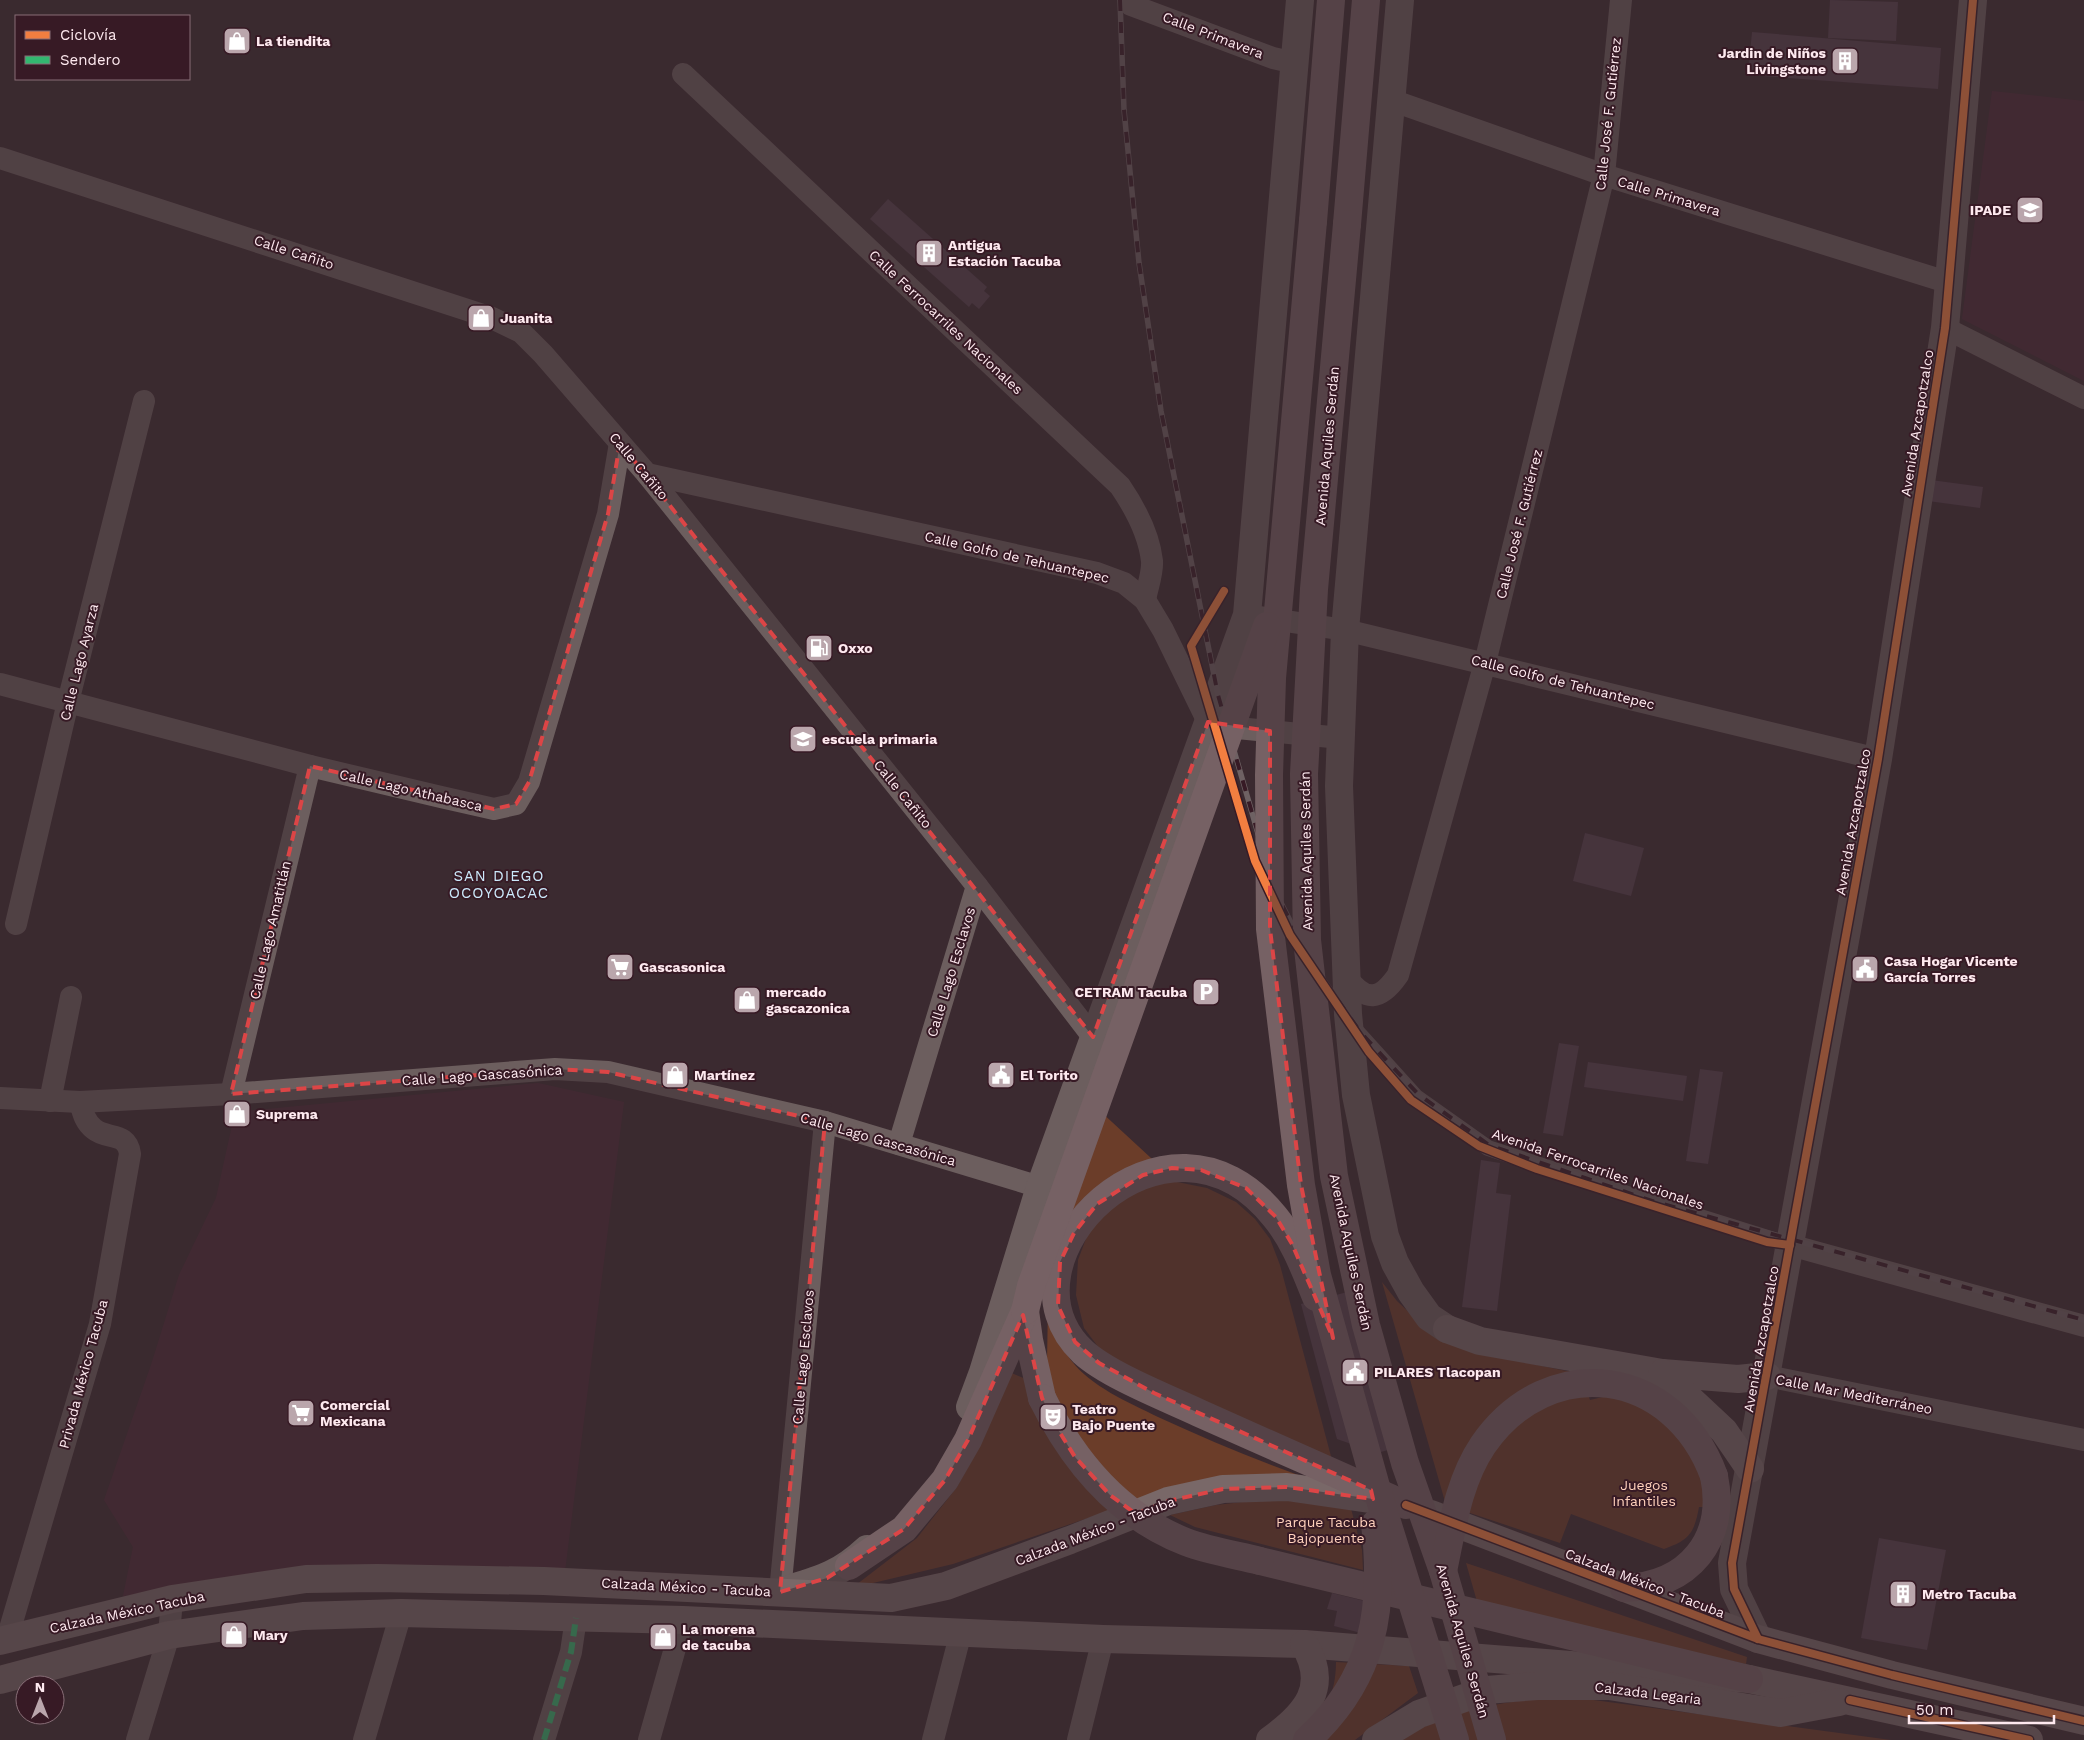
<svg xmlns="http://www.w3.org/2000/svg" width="2084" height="1740" viewBox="0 0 2084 1740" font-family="'Work Sans',sans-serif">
	<rect width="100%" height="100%" fill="#3b2a30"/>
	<g fill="#4b2936">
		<polygon points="1992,91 2084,101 2084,381 1962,319"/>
		<polygon points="538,1083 624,1102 565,1571 350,1566 123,1596 133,1547 104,1500 151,1365 179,1275 216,1198 235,1112"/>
	</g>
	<g fill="#6b3d29">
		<polygon points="1086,1098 1177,1182 1207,1188 1236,1202 1255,1219 1270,1239 1280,1265 1332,1460 1168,1391 1102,1352 1084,1328 1076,1295 1078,1260 1087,1236 1042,1222"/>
		<path d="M 1382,1282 L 1397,1301 L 1417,1320 L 1479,1353 L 1581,1374 L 1590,1400 L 1607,1396 L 1655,1410 L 1696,1456 L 1709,1507 L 1699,1507 C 1694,1534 1689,1540 1664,1549 L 1571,1514 L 1560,1543 L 1446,1505 Z"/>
		<path d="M 1048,1303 C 1053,1322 1058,1343 1070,1359 C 1091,1387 1128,1402 1158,1417 C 1208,1440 1258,1461 1309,1479 L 1147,1498 L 953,1564 L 852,1588 L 917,1538 L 957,1487 L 984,1438 L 1009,1372 L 1026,1379 L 1047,1362 Z"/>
		<polygon points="1269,1499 1350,1505 1362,1550 1363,1570 1195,1527 1170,1515 1216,1505"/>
		<polygon points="1466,1563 1747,1657 1746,1664 1478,1605"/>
		<path d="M 1336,1662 L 1409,1666 L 1418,1693 L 1355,1740 L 1308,1740 C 1324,1713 1336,1694 1336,1662 Z"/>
		<path d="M 1543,1698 L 1586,1699 L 1891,1740 L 1403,1740 C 1440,1711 1498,1703 1543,1698 Z"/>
	</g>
	<g fill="#54404d">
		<polygon points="1830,0 1898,2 1896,41 1828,38"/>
		<polygon points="1752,32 1941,48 1938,89 1748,75"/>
		<polygon points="888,199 987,287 984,291 990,296 979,309 972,303 969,307 870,219"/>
		<polygon points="1931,480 1983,487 1980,508 1928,501"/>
		<polygon points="1585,833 1644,848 1631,896 1573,881"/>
		<polygon points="1559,1043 1579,1046 1563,1136 1543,1133"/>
		<polygon points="1588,1062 1687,1076 1683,1101 1584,1087"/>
		<polygon points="1700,1069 1723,1072 1708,1164 1686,1161"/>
		<polygon points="1481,1160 1500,1163 1496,1193 1511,1195 1497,1311 1462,1307"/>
		<polygon points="1367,1287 1410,1444 1377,1453 1337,1439 1301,1304"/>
		<polygon points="1879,1538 1946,1550 1927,1650 1861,1638"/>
		<polygon points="1332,1593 1373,1603 1365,1634 1334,1626 1337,1611 1327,1609"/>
	</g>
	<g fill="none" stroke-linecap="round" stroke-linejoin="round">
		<polyline stroke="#6c5e5e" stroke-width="16" points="1350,1024 1416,1097 1488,1148 1643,1199 1790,1245"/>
		<g stroke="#6c5e5e" stroke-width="22">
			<polyline points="1131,0 1131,5 1273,58 1295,63"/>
			<path d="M 683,74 L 1120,486 C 1135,508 1149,534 1152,561 C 1153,573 1147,588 1145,600"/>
			<polyline points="1391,100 1604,175 1950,283"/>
			<polyline points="0,158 492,318 521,332 543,354 647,474 977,886 1093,1037"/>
			<polyline points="1945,328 2084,398"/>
			<polyline points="647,474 1097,573 1124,583 1145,600 1163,630 1208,722 1227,727 1341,738"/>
			<polyline points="1260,617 1345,630 1878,759"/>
			<polyline points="0,684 310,766 441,797 494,809 516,804 529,782 608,514 620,443"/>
			<polyline points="16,924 68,702 144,401"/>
			<path d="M 1347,978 C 1366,1002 1380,1001 1398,975 L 1485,663 L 1604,175 L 1621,0"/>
			<polyline points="231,1094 310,766"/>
			<polyline points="0,1098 80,1102 231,1094 555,1069 608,1072 825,1122 1040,1187"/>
			<polyline points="50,1101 71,997"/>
			<polyline points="899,1144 977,886"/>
			<polyline points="1790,1245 2084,1326"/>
			<polyline points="1767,1376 2084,1440"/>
			<polyline points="780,1592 825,1122"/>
			<path d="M 7,1639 L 100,1324 L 130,1154 C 127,1131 107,1140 94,1129 C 85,1122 83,1113 80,1102"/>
			<polyline points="137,1740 169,1635 172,1599"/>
			<polyline points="364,1740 401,1613"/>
			<polyline points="544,1740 571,1652 576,1618"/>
			<polyline points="649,1740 683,1620"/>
			<polyline points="933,1740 961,1632"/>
			<polyline points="1078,1740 1103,1639"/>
		</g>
		<g stroke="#6c5e5e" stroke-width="28">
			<polyline points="1400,0 1345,630 1339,786 1348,1014 1356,1095 1385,1236 1395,1263 1411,1292 1429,1317 1447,1329"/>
			<polyline points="970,1407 983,1372 1040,1187 1247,615 1300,0"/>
			<path d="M 782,1591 C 818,1580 838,1576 867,1549"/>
			<polyline points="1758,1639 1734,1589 1732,1563 1878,759 1945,328 1973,0"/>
		</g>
		<g stroke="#796868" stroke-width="28">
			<polyline points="1447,1329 1480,1341 1662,1373 1738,1379 1767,1376"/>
			<polyline points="1662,1373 1724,1431 1750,1469"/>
			<polyline points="1431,1514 1758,1639 1892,1675 2084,1721"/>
			<polyline points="0,1641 172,1599 306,1579 377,1578 544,1581 891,1598 946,1586 1070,1540 1168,1501 1223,1489 1287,1487 1390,1502"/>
			<polyline points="0,1680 169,1635 303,1616 401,1613 683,1620 1103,1639 1304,1644 1749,1679 2029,1740"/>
			<path d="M 1270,1740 C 1306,1714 1330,1687 1304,1644"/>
			<polyline points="1376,1740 1419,1714 1487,1690 1537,1686 1609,1686 1780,1713 1839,1702"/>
		</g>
		<g stroke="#766164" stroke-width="28">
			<polyline points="1313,221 1331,0"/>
			<polyline points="1347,224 1366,0"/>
			<path d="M 1316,1297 C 1305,1270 1294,1240 1275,1217 C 1167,1081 987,1261 1083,1352 C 1108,1375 1167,1398 1199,1413 C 1268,1444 1337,1474 1406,1505"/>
			<polyline points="1025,1311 1029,1340 1042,1398"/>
			<polyline points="1260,1561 1749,1679"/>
			<polyline points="849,1566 904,1529 945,1480 968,1440 1025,1311"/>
			<path d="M 1624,1588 C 1689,1586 1727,1539 1714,1476"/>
		</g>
		<defs>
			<polyline id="rail" points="1120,0 1124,110 1139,263 1161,411 1218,695 1274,889 1311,962 1361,1033 1418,1094 1489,1145 1652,1201 2084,1320"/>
		</defs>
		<use href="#rail" stroke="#6e6163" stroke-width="5.5"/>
		<use href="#rail" stroke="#371a25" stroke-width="4" stroke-dasharray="11" stroke-linecap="butt"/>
		<g stroke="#766164" stroke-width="28">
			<polyline points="1313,221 1272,678 1269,775 1270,929 1301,1185 1317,1275 1377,1490 1455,1740"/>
			<polyline points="1347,224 1314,589 1304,774 1307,940 1334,1176 1366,1325 1405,1463 1443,1571 1492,1740"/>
			<polyline points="1025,1311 1031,1286 1267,626"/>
			<path d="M 1042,1398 C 1073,1461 1119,1516 1186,1542 C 1210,1551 1236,1555 1260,1561"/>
			<path d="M 1443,1571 C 1452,1529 1458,1482 1483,1445 C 1549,1350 1674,1367 1714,1476"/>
			<path d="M 1307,1740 C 1374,1679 1385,1610 1375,1524"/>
		</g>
		<polyline stroke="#33b770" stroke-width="6" stroke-dasharray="12 6" stroke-linecap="butt" points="544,1740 571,1652 576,1618"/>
		<defs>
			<g id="cycleway">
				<polyline points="1224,591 1191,646 1255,861 1290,935 1369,1052 1411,1100 1479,1146 1537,1169 1767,1242 1790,1245"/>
				<polyline points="1406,1505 1758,1639 1892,1675 2084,1721"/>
				<polyline points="1758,1639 1734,1589 1732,1563 1878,759 1945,328 1973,0"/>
				<polyline points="1850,1700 2029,1740"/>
			</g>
		</defs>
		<use href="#cycleway" stroke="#371a25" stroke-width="11"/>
		<use href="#cycleway" stroke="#f27e40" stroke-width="8"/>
	</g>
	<path d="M0 0H2084V1740H0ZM 620,443 L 1093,1037 L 1208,722 L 1270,731 L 1270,929 L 1301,1185 L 1333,1338 L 1292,1244 L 1276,1217 L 1246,1188 L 1201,1170 L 1172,1168 L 1143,1175 L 1097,1204 L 1074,1233 L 1060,1262 L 1058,1306 L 1075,1342 L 1099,1363 L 1154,1393 L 1371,1490 L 1373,1499 L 1287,1487 L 1223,1489 L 1168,1501 L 1136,1514 L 1110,1495 L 1075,1457 L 1057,1428 L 1042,1398 L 1023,1315 L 968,1440 L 945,1480 L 904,1529 L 827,1578 L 780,1592 L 825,1122 L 608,1072 L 555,1069 L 231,1094 L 310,766 L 494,809 L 516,804 L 529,782 L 608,514 Z" fill="#3b2a30" fill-opacity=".55" fill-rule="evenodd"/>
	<path fill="none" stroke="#dc4546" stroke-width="4" stroke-dasharray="10 6" stroke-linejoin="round" d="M 620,443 L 1093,1037 L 1208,722 L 1270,731 L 1270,929 L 1301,1185 L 1333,1338 L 1292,1244 L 1276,1217 L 1246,1188 L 1201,1170 L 1172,1168 L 1143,1175 L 1097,1204 L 1074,1233 L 1060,1262 L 1058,1306 L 1075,1342 L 1099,1363 L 1154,1393 L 1371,1490 L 1373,1499 L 1287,1487 L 1223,1489 L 1168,1501 L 1136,1514 L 1110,1495 L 1075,1457 L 1057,1428 L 1042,1398 L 1023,1315 L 968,1440 L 945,1480 L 904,1529 L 827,1578 L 780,1592 L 825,1122 L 608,1072 L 555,1069 L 231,1094 L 310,766 L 494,809 L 516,804 L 529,782 L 608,514 Z"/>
	<defs>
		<symbol id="shop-square" viewBox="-11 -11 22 22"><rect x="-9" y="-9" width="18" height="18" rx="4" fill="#baa6ac" stroke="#371a25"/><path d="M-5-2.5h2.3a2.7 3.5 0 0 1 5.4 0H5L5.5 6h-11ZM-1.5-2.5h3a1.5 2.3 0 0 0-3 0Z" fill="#fff"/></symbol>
		<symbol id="building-square" viewBox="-11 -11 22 22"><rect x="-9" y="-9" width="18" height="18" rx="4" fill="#baa6ac" stroke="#371a25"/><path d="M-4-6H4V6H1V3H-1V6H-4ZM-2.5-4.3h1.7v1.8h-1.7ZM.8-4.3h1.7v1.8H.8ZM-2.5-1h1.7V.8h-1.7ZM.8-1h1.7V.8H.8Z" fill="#fff"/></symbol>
		<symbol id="school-square" viewBox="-11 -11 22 22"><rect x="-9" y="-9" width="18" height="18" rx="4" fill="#baa6ac" stroke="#371a25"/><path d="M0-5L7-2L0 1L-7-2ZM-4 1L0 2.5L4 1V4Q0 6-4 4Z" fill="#fff"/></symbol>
		<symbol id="fuel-square" viewBox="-11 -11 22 22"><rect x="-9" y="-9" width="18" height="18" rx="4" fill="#baa6ac" stroke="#371a25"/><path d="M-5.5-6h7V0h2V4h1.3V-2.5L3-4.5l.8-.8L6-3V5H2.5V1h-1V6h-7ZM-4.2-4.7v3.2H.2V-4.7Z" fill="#fff"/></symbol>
		<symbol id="supermarket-square" viewBox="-11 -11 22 22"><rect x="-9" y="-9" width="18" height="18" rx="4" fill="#baa6ac" stroke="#371a25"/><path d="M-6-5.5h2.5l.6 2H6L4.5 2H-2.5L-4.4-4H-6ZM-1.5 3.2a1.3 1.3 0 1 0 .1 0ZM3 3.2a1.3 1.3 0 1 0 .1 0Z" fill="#fff"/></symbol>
		<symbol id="civic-square" viewBox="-11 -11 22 22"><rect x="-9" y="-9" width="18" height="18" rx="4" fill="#baa6ac" stroke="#371a25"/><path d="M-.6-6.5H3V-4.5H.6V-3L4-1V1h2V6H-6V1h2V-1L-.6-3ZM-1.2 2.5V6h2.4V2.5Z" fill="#fff"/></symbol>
		<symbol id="parking-square" viewBox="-11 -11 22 22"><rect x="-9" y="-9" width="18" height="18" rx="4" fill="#baa6ac" stroke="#371a25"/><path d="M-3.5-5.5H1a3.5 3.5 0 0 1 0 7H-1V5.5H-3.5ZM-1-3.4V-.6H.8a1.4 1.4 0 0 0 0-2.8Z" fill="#fff"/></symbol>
		<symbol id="theatre-square" viewBox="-11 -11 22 22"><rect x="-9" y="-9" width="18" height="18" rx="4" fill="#baa6ac" stroke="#371a25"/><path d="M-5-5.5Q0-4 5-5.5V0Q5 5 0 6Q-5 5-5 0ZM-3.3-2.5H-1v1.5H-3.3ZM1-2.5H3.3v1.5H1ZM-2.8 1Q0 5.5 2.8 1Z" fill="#fff"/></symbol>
	</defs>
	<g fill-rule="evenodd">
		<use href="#shop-square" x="221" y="25" width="32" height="32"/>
		<use href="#building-square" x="1829" y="45" width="32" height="32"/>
		<use href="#school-square" x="2014" y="194" width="32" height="32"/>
		<use href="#building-square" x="913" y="237" width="32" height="32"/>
		<use href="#shop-square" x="465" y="302" width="32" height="32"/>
		<use href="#fuel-square" x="803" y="632" width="32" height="32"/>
		<use href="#school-square" x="787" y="723" width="32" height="32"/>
		<use href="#supermarket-square" x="604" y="951" width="32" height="32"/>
		<use href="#civic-square" x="1849" y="953" width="32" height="32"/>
		<use href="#parking-square" x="1190" y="976" width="32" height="32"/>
		<use href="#shop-square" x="731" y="984" width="32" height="32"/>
		<use href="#shop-square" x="659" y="1059" width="32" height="32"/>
		<use href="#civic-square" x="985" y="1059" width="32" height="32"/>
		<use href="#shop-square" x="221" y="1098" width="32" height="32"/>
		<use href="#civic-square" x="1339" y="1356" width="32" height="32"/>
		<use href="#supermarket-square" x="285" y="1397" width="32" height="32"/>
		<use href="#theatre-square" x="1037" y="1401" width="32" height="32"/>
		<use href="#building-square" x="1887" y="1578" width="32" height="32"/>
		<use href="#shop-square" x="218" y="1619" width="32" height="32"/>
		<use href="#shop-square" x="647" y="1621" width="32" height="32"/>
	</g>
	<g text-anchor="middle" stroke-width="4" stroke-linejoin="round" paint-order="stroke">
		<g font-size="14" fill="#fee9ef" stroke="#371a25">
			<text transform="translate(1213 35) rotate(21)" y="5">Calle Primavera</text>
			<text transform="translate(1608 114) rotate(-84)" y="5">Calle José F. Gutiérrez</text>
			<text transform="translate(1669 196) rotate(17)" y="5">Calle Primavera</text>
			<text transform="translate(294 252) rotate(18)" y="5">Calle Cañito</text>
			<text transform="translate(946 322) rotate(43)" y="5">Calle Ferrocarriles Nacionales</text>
			<text transform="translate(1917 423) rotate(-81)" y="5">Avenida Azcapotzalco</text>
			<text transform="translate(1327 446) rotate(-85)" y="5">Avenida Aquiles Serdán</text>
			<text transform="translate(639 466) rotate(50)" y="5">Calle Cañito</text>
			<text transform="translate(1519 524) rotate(-76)" y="5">Calle José F. Gutiérrez</text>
			<text transform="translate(1017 557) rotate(13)" y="5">Calle Golfo de Tehuantepec</text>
			<text transform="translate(79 662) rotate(-76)" y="5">Calle Lago Ayarza</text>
			<text transform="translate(1563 682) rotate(14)" y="5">Calle Golfo de Tehuantepec</text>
			<text transform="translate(411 790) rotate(13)" y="5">Calle Lago Athabasca</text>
			<text transform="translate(903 794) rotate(51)" y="5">Calle Cañito</text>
			<text transform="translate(1853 822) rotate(-80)" y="5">Avenida Azcapotzalco</text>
			<text transform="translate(1306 851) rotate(-91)" y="5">Avenida Aquiles Serdán</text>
			<text transform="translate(270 930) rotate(-77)" y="5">Calle Lago Amatitlán</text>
			<text transform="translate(951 972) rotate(-73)" y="5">Calle Lago Esclavos</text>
			<text transform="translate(482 1075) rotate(-4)" y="5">Calle Lago Gascasónica</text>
			<text transform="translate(878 1139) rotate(16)" y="5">Calle Lago Gascasónica</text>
			<text transform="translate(1598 1169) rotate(19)" y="5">Avenida Ferrocarriles Nacionales</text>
			<text transform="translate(1351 1252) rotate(78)" y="5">Avenida Aquiles Serdán</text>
			<text transform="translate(1761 1339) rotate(-80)" y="5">Avenida Azcapotzalco</text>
			<text transform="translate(803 1357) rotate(-85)" y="5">Calle Lago Esclavos</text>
			<text transform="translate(83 1374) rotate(-75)" y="5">Privada México Tacuba</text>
			<text transform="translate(1854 1394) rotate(11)" y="5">Calle Mar Mediterráneo</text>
			<text transform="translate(1095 1531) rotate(-21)" y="5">Calzada México - Tacuba</text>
			<text transform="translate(1645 1583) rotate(21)" y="5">Calzada México - Tacuba</text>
			<text transform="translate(686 1587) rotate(3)" y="5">Calzada México - Tacuba</text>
			<text transform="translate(127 1612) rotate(-12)" y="5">Calzada México Tacuba</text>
			<text transform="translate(1463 1641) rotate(74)" y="5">Avenida Aquiles Serdán</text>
			<text transform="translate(1648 1693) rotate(7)" y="5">Calzada Legaria</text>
		</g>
		<g font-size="14" font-weight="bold" fill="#fee9ef" stroke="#371a25" text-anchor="start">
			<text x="256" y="46">La tiendita</text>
			<text x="1826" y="58" text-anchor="end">Jardin de Niños<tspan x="1826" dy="16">Livingstone</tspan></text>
			<text x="2011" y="215" text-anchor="end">IPADE</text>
			<text x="948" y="250">Antigua<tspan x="948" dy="16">Estación Tacuba</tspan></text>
			<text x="500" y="323">Juanita</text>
			<text x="838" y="653">Oxxo</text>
			<text x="822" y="744">escuela primaria</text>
			<text x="1884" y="966">Casa Hogar Vicente<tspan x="1884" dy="16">García Torres</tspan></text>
			<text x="639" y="972">Gascasonica</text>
			<text x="766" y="997">mercado<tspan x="766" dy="16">gascazonica</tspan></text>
			<text x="1187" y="997" text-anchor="end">CETRAM Tacuba</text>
			<text x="694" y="1080">Martínez</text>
			<text x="1020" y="1080">El Torito</text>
			<text x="256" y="1119">Suprema</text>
			<text x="1374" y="1377">PILARES Tlacopan</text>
			<text x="320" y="1410">Comercial<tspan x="320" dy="16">Mexicana</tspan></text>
			<text x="1072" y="1414">Teatro<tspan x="1072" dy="16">Bajo Puente</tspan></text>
			<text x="1922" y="1599">Metro Tacuba</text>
			<text x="682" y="1634">La morena<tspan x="682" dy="16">de tacuba</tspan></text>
			<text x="253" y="1640">Mary</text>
		</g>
		<g font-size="14" fill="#ffd1bc" stroke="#371a25">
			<text x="1644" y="1490">Juegos<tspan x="1644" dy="16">Infantiles</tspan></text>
			<text x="1326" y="1527">Parque Tacuba<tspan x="1326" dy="16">Bajopuente</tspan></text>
		</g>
		<g font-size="15" letter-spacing="1" fill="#cbe9fb" stroke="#371a25">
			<text x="499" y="881">SAN DIEGO<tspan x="499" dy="17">OCOYOACAC</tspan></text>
		</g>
	</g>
	<rect x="15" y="15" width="175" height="65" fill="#371a25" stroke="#876d76"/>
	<rect x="25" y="31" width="25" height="8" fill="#f27e40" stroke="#876d76"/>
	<text x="60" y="40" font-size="15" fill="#fee9ef">Ciclovía</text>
	<rect x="25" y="56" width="25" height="8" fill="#33b770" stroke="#876d76"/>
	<text x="60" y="65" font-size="15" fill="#fee9ef">Sendero</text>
	<g transform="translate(40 1700)"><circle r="24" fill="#371a25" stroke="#876d76"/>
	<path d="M0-4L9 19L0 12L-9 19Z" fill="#baa6ac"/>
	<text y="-8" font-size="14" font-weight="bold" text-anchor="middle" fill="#fee9ef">N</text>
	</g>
	<path d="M1909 1715v8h145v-8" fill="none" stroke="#fee9ef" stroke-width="2.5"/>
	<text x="1916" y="1715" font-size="15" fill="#fee9ef" stroke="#371a25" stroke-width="4" paint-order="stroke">50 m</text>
</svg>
